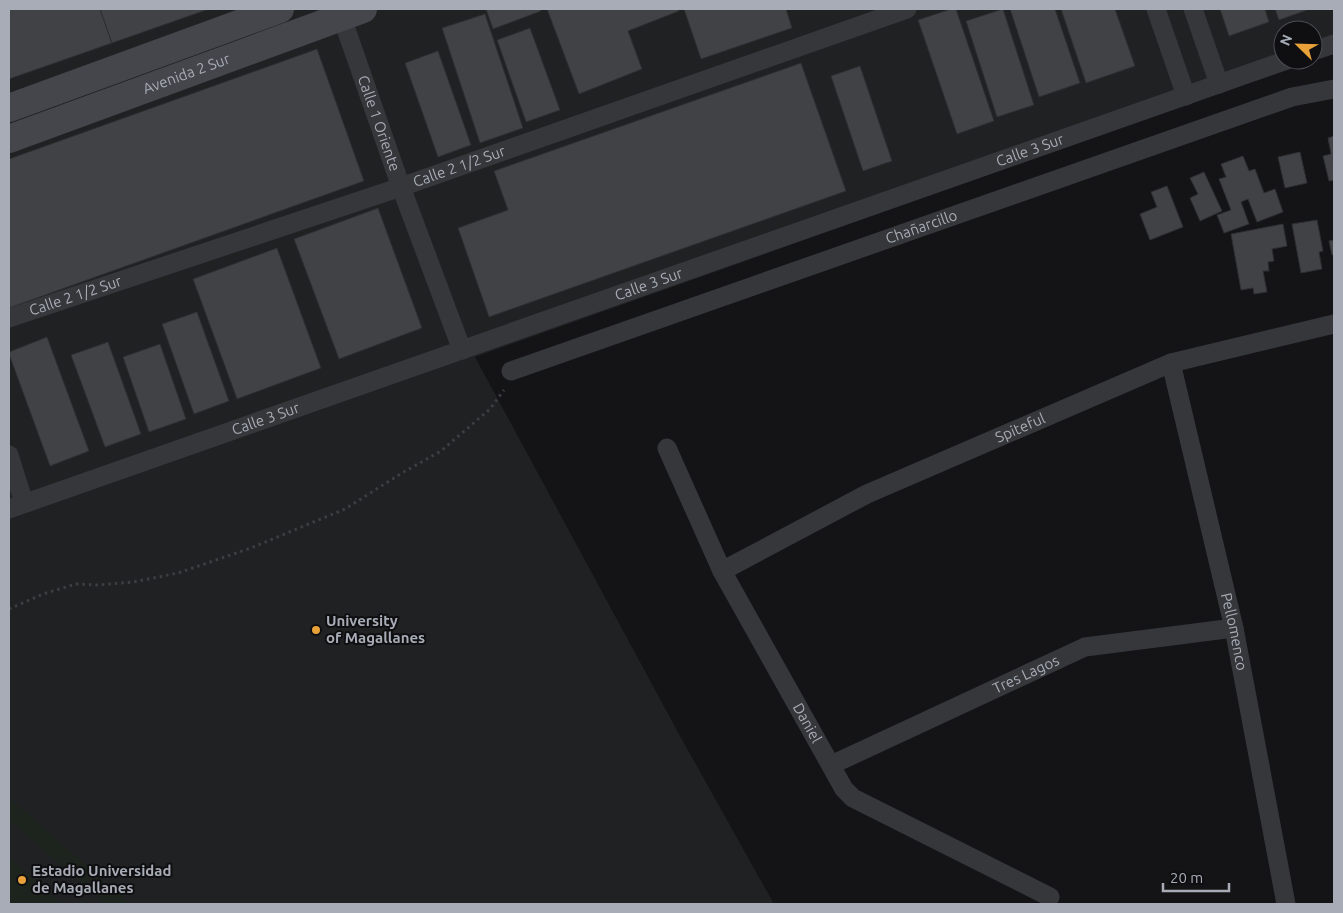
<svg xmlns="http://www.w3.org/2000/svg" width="1343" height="913" viewBox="0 0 1343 913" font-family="Ubuntu,sans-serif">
	<rect width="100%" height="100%" fill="#141416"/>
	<path fill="#202123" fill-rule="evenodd" d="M 9,9 L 1334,9 L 1334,52 L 475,357 L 680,736 L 774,904 L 9,904 ZM 1283,30 L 1313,30 L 1313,60 L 1283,60 Z"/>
	<g fill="#1d241d">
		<polygon points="9,798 131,904 106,904 9,820"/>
		<polygon points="9,857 61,904 9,904"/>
	</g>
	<g fill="#414246" stroke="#2e2f32">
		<polygon points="9,9 100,9 112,43 9,79"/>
		<polygon points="100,9 209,9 112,43"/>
		<polygon points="486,9 540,9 541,11 493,29"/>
		<polygon points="547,9 678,9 679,11 628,31 642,69 579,94"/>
		<polygon points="684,9 786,9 792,28 701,59"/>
		<polygon points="951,9 956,9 994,121 957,134 918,20"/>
		<polygon points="1003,9 1034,105 997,117 966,21"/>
		<polygon points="1010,9 1055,9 1080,83 1039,97"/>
		<polygon points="1061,9 1115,9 1135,66 1086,83"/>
		<polygon points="1220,9 1265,9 1269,22 1229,36"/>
		<polygon points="1275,9 1310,9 1279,20"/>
		<polygon points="485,14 523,128 480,143 442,28"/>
		<polygon points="530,28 560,110 526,122 497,40"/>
		<polygon points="317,49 364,181 9,308 9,159"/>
		<polygon points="438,51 471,145 438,157 405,63"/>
		<polygon points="801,63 846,191 489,317 458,228 508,210 494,171"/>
		<polygon points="860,66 892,161 863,171 831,76"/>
		<polygon points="1334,136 1334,180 1329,181 1323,156 1331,154 1328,138"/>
		<polygon points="1300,152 1307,183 1285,188 1278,157"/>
		<polygon points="1243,156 1249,171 1255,169 1264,193 1275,189 1283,212 1257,222 1248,199 1241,202 1249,224 1224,233 1217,215 1231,210 1219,179 1226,177 1221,164"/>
		<polygon points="1204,172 1222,211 1200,221 1190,198 1198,194 1190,178"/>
		<polygon points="1167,186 1183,227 1150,240 1140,214 1157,207 1151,192"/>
		<polygon points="378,208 422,328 339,359 294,239"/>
		<polygon points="1317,220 1323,251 1319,252 1322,269 1301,273 1292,224"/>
		<polygon points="1283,224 1287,246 1272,249 1274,261 1268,262 1269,271 1263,271 1267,292 1254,294 1253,288 1241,290 1231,234"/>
		<polygon points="1334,240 1334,254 1332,255 1329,241"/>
		<polygon points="277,248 321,368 237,399 193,279"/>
		<polygon points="197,312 229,401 194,414 162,324"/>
		<polygon points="47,337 89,451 50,466 9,354 9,352"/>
		<polygon points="108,342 141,434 105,447 71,355"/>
		<polygon points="160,344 186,419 149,432 123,357"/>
	</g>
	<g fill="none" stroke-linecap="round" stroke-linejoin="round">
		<polyline stroke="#3c3e42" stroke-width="3" stroke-dasharray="2.5 4" stroke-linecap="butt" points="9,609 43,594 76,584 98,585 133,582 178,573 251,548 345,509 402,473 441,451 490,409 504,390"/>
		<g stroke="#35373b" stroke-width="19">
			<path id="s1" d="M 339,9 L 401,187 L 462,350"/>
			<polyline points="1156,9 1186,96"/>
			<polyline points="1193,9 1219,84"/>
			<polyline points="1313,51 1334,44"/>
			<path id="s2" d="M 9,318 L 401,187 L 907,9"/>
			<path id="s3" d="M 1171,363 L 1234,628 L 1286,904"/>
			<path id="s4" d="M 511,371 L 1292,97 L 1334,89"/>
			<path id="s5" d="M 667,448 L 722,571 L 844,789 L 853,798 L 1050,897"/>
			<polyline points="9,455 24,503"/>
			<path id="s6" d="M 9,509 L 1287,60"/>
			<path id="s7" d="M 722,571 L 867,494 L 1171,363 L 1334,324"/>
			<path id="s8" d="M 831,765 L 1085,647 L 1234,628"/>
		</g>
		<g stroke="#44464b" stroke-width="28">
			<polyline points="9,108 280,9"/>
			<path id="s9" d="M 9,139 L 363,9"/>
		</g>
	</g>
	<g fill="#e9a13a" stroke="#0f0f11" stroke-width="2">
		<circle cx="316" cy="630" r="5"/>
		<circle cx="22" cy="880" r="5"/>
	</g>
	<g text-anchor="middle" stroke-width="4" stroke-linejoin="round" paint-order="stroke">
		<g font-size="15" fill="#a7acb6" stroke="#0f0f11">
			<text dy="5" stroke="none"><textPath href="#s9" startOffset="189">Avenida 2 Sur</textPath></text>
			<text dy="5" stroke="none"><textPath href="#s1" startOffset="121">Calle 1 Oriente</textPath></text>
			<text dy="5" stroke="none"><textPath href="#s6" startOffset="1082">Calle 3 Sur</textPath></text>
			<text dy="5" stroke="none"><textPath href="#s2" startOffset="475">Calle 2 1/2 Sur</textPath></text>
			<text dy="5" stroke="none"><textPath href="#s4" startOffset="435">Chañarcillo</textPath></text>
			<text dy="5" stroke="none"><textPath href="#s6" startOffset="678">Calle 3 Sur</textPath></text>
			<text dy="5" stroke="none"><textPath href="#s2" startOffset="70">Calle 2 1/2 Sur</textPath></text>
			<text dy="5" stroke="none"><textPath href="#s6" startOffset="272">Calle 3 Sur</textPath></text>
			<text dy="5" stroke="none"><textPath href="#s7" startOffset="331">Spiteful</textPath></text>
			<text dy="5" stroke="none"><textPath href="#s3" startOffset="276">Pellomenco</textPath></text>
			<text dy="5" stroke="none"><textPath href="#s8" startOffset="215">Tres Lagos</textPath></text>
			<text dy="5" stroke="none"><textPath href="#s5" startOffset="309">Daniel</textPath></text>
		</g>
		<g font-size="15" font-weight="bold" fill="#a7acb6" stroke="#0f0f11" text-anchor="start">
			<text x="326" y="626">University<tspan x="326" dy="17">of Magallanes</tspan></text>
			<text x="32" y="876">Estadio Universidad<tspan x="32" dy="17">de Magallanes</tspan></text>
		</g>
	</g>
	<rect width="1343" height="913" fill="none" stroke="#a7acb6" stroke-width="20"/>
	<g transform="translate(1298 45) rotate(293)"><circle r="24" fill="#0f0f11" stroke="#4c4e53"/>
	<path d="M0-4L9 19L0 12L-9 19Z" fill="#e9a13a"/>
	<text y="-8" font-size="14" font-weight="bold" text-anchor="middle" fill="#a7acb6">N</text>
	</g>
	<path d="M1163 883v8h66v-8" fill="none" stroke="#a7acb6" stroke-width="2.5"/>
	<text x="1170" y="883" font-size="15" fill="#a7acb6" stroke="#0f0f11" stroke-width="4" paint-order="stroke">20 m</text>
</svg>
